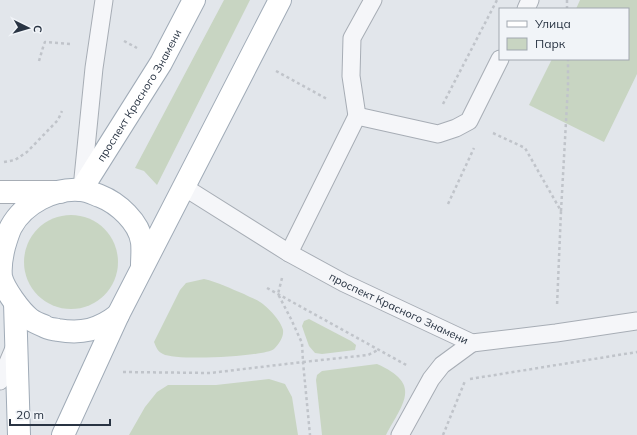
<svg xmlns="http://www.w3.org/2000/svg" width="637" height="435" viewBox="0 0 637 435" font-family="Mulish,sans-serif">
	<rect width="100%" height="100%" fill="#e2e6eb"/>
	<g fill="#c8d5c2">
		<polygon points="224,0 250,0 157,185 144,171 135,168"/>
		<polygon points="580,0 637,0 637,74 604,142 529,105 552,59 628,59 628,9 576,9"/>
		<circle cx="71" cy="262" r="47"/>
		<path d="M 204,279 C 218,282 231,289 244,294 C 249,297 256,299 260,302 C 268,307 281,321 283,330 C 284,337 279,344 274,349 C 264,357 175,361 163,354 C 158,352 156,347 154,342 L 180,290 L 186,283 Z"/>
		<polygon points="309,319 351,341 356,345 355,350 322,354 315,353 309,346 304,332 302,326 304,321"/>
		<path d="M 377,364 C 422,384 404,402 386,435 L 322,435 L 316,380 L 317,375 L 322,371 Z"/>
		<polygon points="269,379 285,384 292,397 298,435 129,435 145,407 157,392 168,385 216,385"/>
	</g>
	<g fill="none" stroke-linecap="round" stroke-linejoin="round">
		<defs>
			<g id="service">
				<polyline points="526,9 530,0"/>
				<polyline points="357,116 351,76 352,38 373,0"/>
				<path id="s1" d="M 184,187 L 289,253 L 344,283 L 472,343 L 556,333 L 637,321"/>
				<polyline points="82,188 94,68 104,0"/>
				<polyline points="289,253 357,116 438,134 456,128 469,121 500,59"/>
				<polyline points="0,381 15,346"/>
				<polyline points="400,435 431,379 442,365 472,343"/>
			</g>
			<polyline id="secondary" points="0,192 60,192"/>
			<g id="primary">
				<path id="s2" d="M 81,190 L 161,63 L 194,0"/>
				<polyline points="15,303 19,435"/>
				<path d="M 118,315 C 99,330 82,334 58,330 C 53,329 48,329 44,326 C 39,324 34,322 30,319 C 20,311 4,289 1,277 C 0,268 2,255 4,247 C 6,240 8,233 11,227 C 24,203 54,188 80,190 C 87,190 94,194 100,196 C 118,203 139,222 142,242 C 143,250 142,258 142,266"/>
				<polyline points="63,435 118,315 280,0"/>
			</g>
		</defs>
		<use href="#service" stroke="#a7adb5" stroke-width="19"/>
		<use href="#secondary" stroke="#a7adb5" stroke-width="24"/>
		<use href="#primary" stroke="#a0abb7" stroke-width="24"/>
		<g stroke="#c0c4ca" stroke-width="2.5" stroke-dasharray="3 3" stroke-linecap="butt">
			<polyline points="567,0 567,9"/>
			<polyline points="124,41 137,48"/>
			<polyline points="39,61 44,44 45,42 71,44"/>
			<polyline points="276,71 327,99"/>
			<polyline points="443,104 497,0"/>
			<polyline points="493,133 525,148 561,211 557,306"/>
			<polyline points="4,162 15,160 27,152 58,120 62,111"/>
			<polyline points="448,204 474,148"/>
			<polyline points="561,211 568,86 568,59"/>
			<polyline points="282,278 278,294 291,319 302,343 303,362 368,355 378,350"/>
			<polyline points="267,288 408,366"/>
			<polyline points="123,372 210,373 303,362 310,435"/>
			<polyline points="470,379 637,352"/>
			<polyline points="443,435 465,381"/>
		</g>
		<use href="#service" stroke="#f5f6f9" stroke-width="17"/>
		<use href="#secondary" stroke="#fff" stroke-width="22"/>
		<use href="#primary" stroke="#fff" stroke-width="22"/>
	</g>
	<g text-anchor="middle" stroke-width="3" stroke-linejoin="round" paint-order="stroke">
		<g font-size="11" fill="#293443" stroke="#f1f4f8">
			<text dy="4" stroke="none"><textPath href="#s2" startOffset="111">проспект Красного Знамени</textPath></text>
			<text dy="4" stroke="none"><textPath href="#s1" startOffset="247">проспект Красного Знамени</textPath></text>
		</g>
	</g>
	<rect x="499" y="8" width="130" height="52" fill="#f1f4f8" stroke="#a1a7b0"/>
	<rect x="507" y="21" width="20" height="6" fill="#ffffff" stroke="#a1a7b0"/>
	<text x="535" y="28" font-size="12" fill="#293443">Улица</text>
	<rect x="507" y="38" width="20" height="12" fill="#c8d5c2" stroke="#a1a7b0"/>
	<text x="535" y="48" font-size="12" fill="#293443">Парк</text>
	<g transform="translate(28 28) rotate(95)" stroke="#f1f4f8" stroke-width="3" paint-order="stroke">
	<path d="M0-3L7 15L0 10L-7 15Z" fill="#293443"/>
	<text y="-6" font-size="11" font-weight="bold" text-anchor="middle" fill="#293443">С</text>
	</g>
	<path d="M10 419v6h100v-6" fill="none" stroke="#293443" stroke-width="2"/>
	<text x="16" y="419" font-size="12" fill="#293443" stroke="#f1f4f8" stroke-width="3" paint-order="stroke">20 m</text>
</svg>
